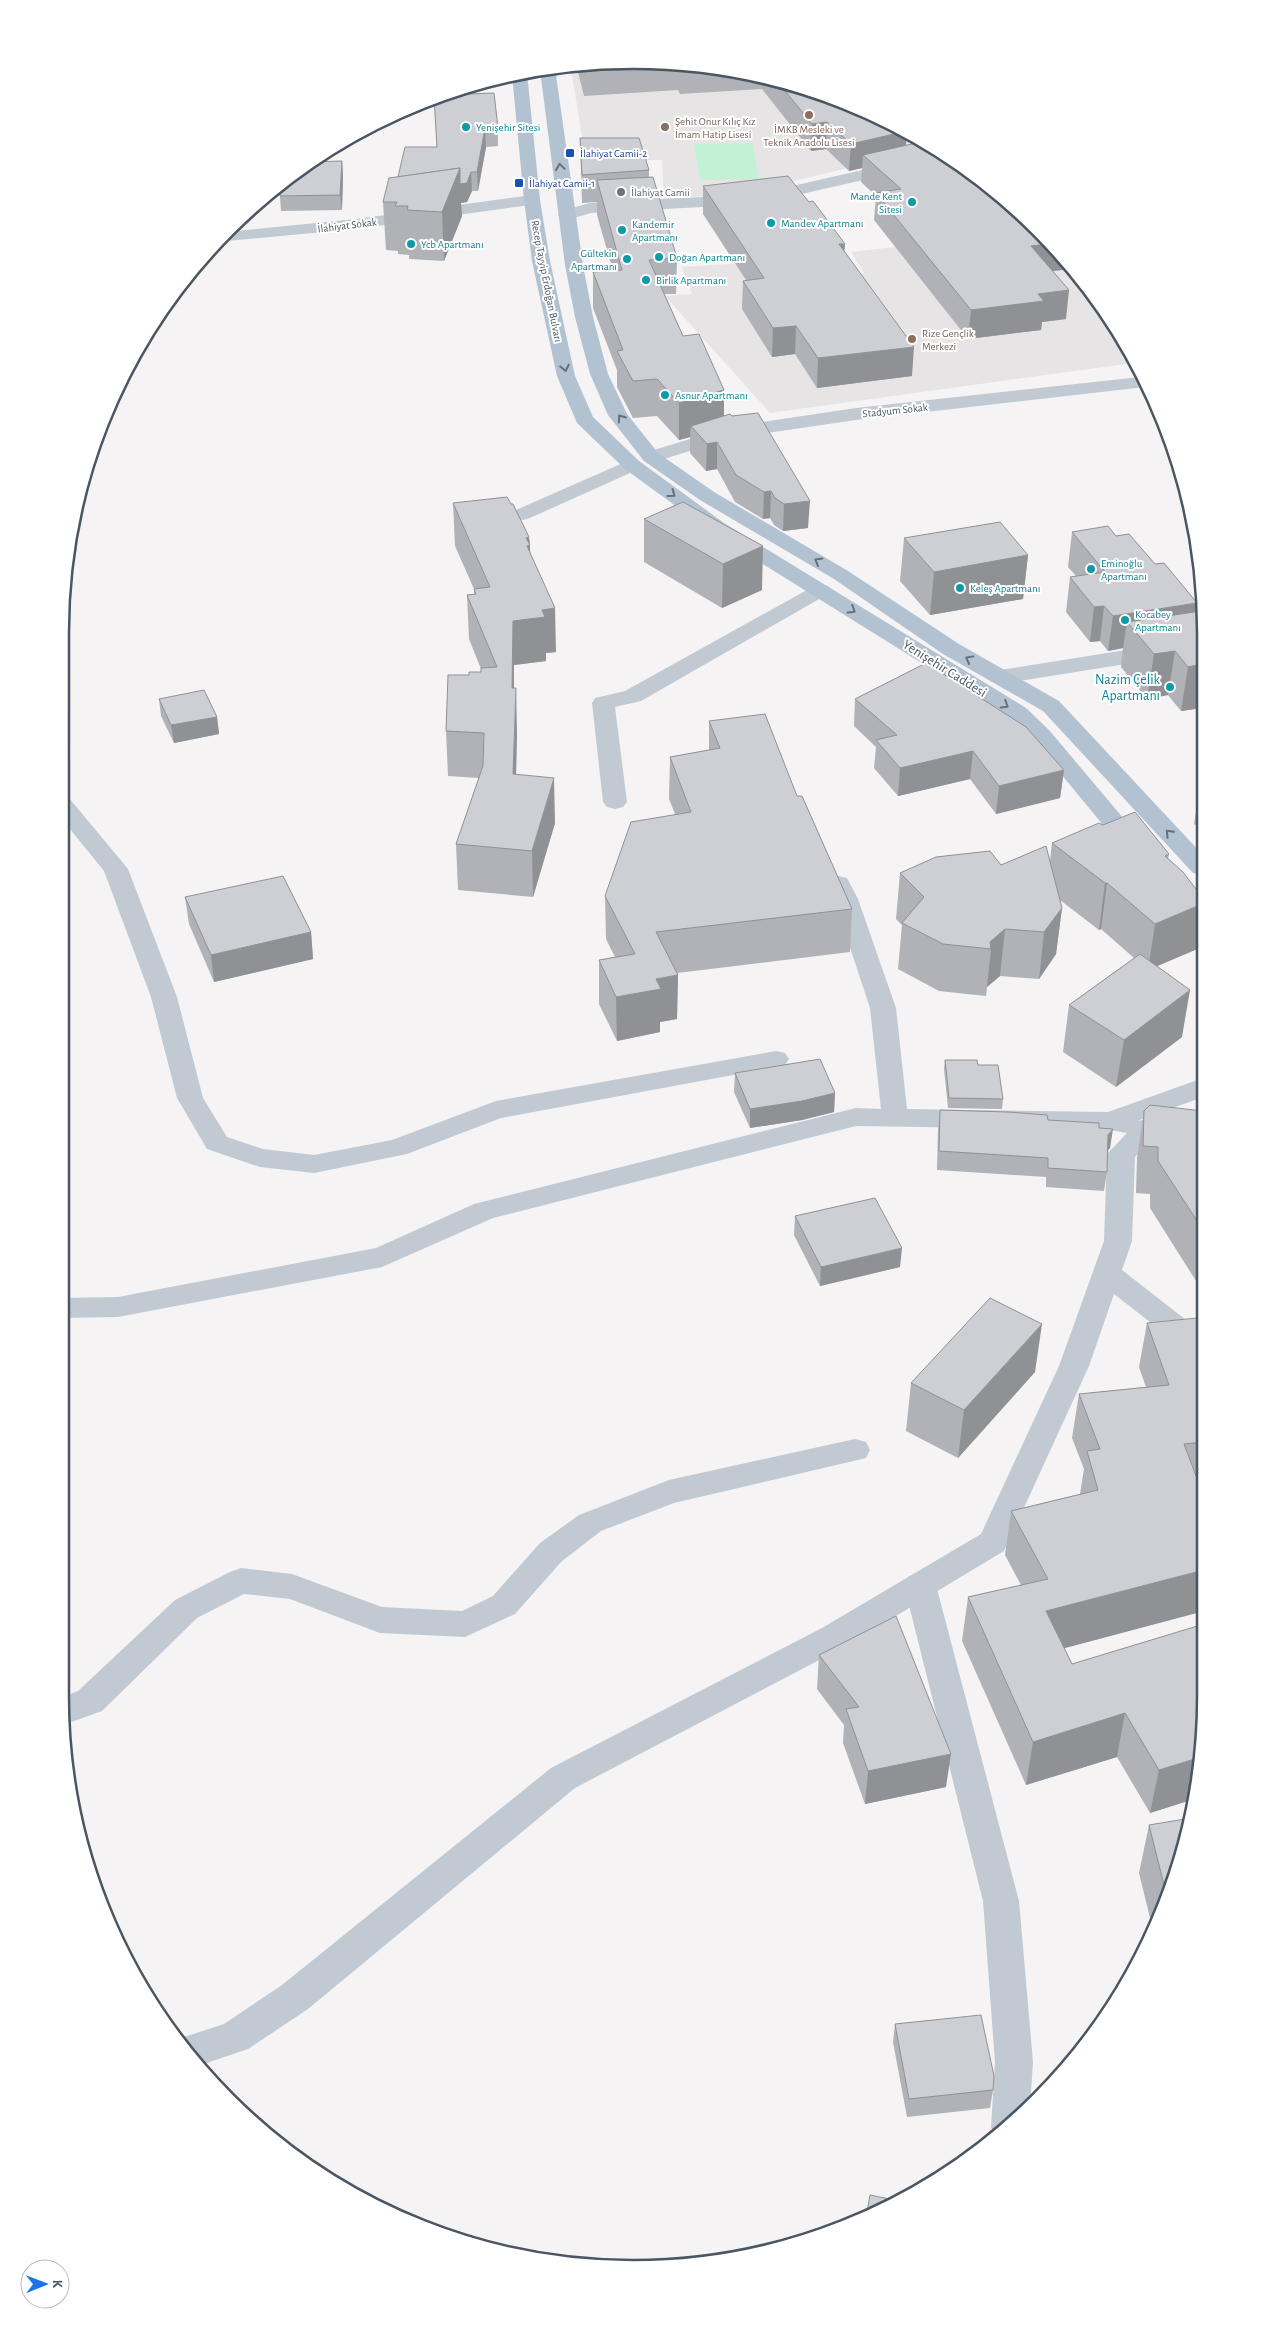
<svg xmlns="http://www.w3.org/2000/svg" width="1266" height="2329" viewBox="0 0 1266 2329" font-family="'Alegreya Sans',sans-serif">
	<rect width="100%" height="100%" fill="#f5f3f3"/>
	<g fill="#e6e4e5">
		<polygon points="595,61 817,90 919,137 935,148 763,188 664,201 662,160 586,161 572,75 561,72 560,67"/>
		<polygon points="1036,231 1109,314 1133,363 770,413 665,296 692,294 682,267 760,262 769,283 864,273 851,252"/>
	</g>
	<polygon fill="#c3f1d5" points="752,143 759,179 700,180 694,144"/>
	<g fill="none" stroke-linecap="round" stroke-linejoin="round">
		<g fill="#c1cad2" fill-rule="evenodd">
			<polygon points="941,152 951,160 758,204 591,213 567,220 561,219 558,215 561,211 590,203 758,194"/>
			<polygon points="532,195 538,196 540,200 538,204 356,229 216,242 227,232 356,219"/>
			<polygon points="1140,377 1145,387 856,420 732,438 651,463 644,461 641,457 644,453 729,427 856,408"/>
			<polygon points="632,459 639,461 642,465 639,469 530,518 523,520 516,518 513,514 516,510"/>
			<polygon points="821,584 828,586 832,590 828,594 641,701 615,707 627,802 623,807 615,809 607,807 603,802 592,703 595,698 625,691 814,586"/>
			<polygon points="1201,638 1201,652 1000,684 992,682 989,677 992,672 1000,670"/>
			<polygon points="61,796 69,798 128,869 177,997 203,1098 227,1137 263,1149 314,1155 392,1140 496,1101 776,1051 785,1053 789,1059 785,1065 776,1067 501,1118 407,1154 314,1173 260,1167 207,1149 177,1098 151,997 104,871 61,818"/>
			<polygon points="838,876 847,878 858,899 896,1008 907,1109 1108,1112 1203,1078 1203,1097 1137,1121 1148,1119 1158,1122 1162,1128 1135,1157 1132,1241 1122,1270 1204,1334 1204,1353 1197,1355 1187,1351 1114,1294 1089,1366 1004,1551 846,1646 575,1788 308,2009 248,2049 198,2066 175,2040 224,2024 282,1985 551,1768 822,1628 981,1534 1059,1366 1104,1241 1107,1154 1127,1133 1110,1130 856,1126 493,1218 382,1267 118,1317 60,1318 60,1298 118,1297 376,1248 474,1204 856,1108 881,1109 870,1008 834,899 826,883 829,878"/>
			<polygon points="855,1439 866,1442 870,1450 866,1458 674,1503 601,1531 562,1561 515,1614 465,1637 380,1633 290,1599 244,1594 197,1618 102,1711 63,1725 60,1698 78,1691 175,1600 230,1572 241,1568 292,1574 382,1607 462,1611 493,1596 540,1543 579,1515 669,1480"/>
		</g>
		<polygon fill="#c1cad2" fill-rule="evenodd" points="920,1572 931,1576 936,1585 1019,1901 1033,2062 1030,2106 1011,2127 996,2138 991,2127 995,2062 983,1901 904,1585 909,1576"/>
		<g fill="#b3c2d1" fill-rule="evenodd">
			<polygon points="555,68 583,265 593,317 608,374 627,414 658,453 714,492 848,571 959,644 1059,701 1202,854 1202,875 1193,873 1043,711 943,654 834,579 700,500 644,461 608,415 590,374 575,317 565,265 540,70"/>
			<polygon points="527,73 540,200 550,261 575,376 593,417 639,461 724,523 1026,708 1049,730 1145,844 1148,849 1145,854 1136,856 1127,854 1033,740 1010,718 710,531 625,469 577,423 557,376 532,261 524,200 512,75"/>
		</g>
	</g>
	<g fill="#b0b2b7">
		<polygon points="595,61 708,65 817,90 907,131 906,145 1070,269 1053,271 1066,319 1042,322 1041,330 968,339 874,220 876,196 861,182 862,168 849,171 826,149 811,151 762,89 680,94 678,90 584,96 576,64"/>
		<polygon points="445,95 498,128 498,146 486,147 478,191 472,191 467,202 461,203 462,216 444,261 409,259 409,255 398,254 398,251 386,250 383,202 398,177 437,147 435,101 426,101"/>
		<polygon points="580,138 649,170 649,177 677,258 676,294 664,294 683,336 724,390 724,416 808,528 783,531 774,525 770,518 763,519 735,502 717,469 706,471 690,453 690,437 679,440 657,416 633,418 617,387 617,370 593,308 593,272 613,271 597,215 597,202 582,203"/>
		<polygon points="342,161 343,176 342,210 281,211 280,196"/>
		<polygon points="703,186 844,251 912,376 817,388 795,354 772,357 742,309 743,281 746,280 703,214"/>
		<polygon points="683,502 762,590 722,608 644,562 644,519"/>
		<polygon points="453,503 529,537 530,553 556,652 546,653 546,661 514,665 514,688 517,733 516,774 555,823 533,897 458,890 456,844 479,778 448,776 446,731 469,675 481,672 481,669 469,639 467,595 474,594 474,589 455,546"/>
		<polygon points="1072,532 1116,536 1155,564 1195,612 1201,611 1202,708 1181,711 1168,695 1147,699 1121,667 1123,648 1108,651 1100,641 1090,642 1066,612 1070,577 1076,576 1068,567"/>
		<polygon points="904,538 1028,555 1023,599 930,615 900,581"/>
		<polygon points="159,699 217,717 219,734 174,743 161,716"/>
		<polygon points="855,699 1064,770 1060,798 996,814 970,779 898,796 874,768 876,747 854,726"/>
		<polygon points="709,721 797,796 852,909 850,952 677,973 678,975 677,1019 660,1022 660,1032 617,1041 599,1004 599,960 615,957 606,939 605,896 675,814 669,799 670,757 709,750"/>
		<polygon points="1201,778 1202,778 1202,829 1194,824"/>
		<polygon points="1103,825 1169,854 1168,859 1202,947 1157,966 1182,1037 1116,1087 1063,1052 1069,1005 1134,958 1101,929 1099,930 1060,900 1062,908 1056,954 1039,979 1000,976 987,987 986,996 939,991 898,969 902,925 896,919 900,873 1050,861 1052,843"/>
		<polygon points="185,897 311,932 313,959 214,982 189,924"/>
		<polygon points="945,1060 978,1065 1003,1099 1002,1109 948,1108 944,1069"/>
		<polygon points="735,1073 835,1093 834,1112 802,1120 750,1128 734,1092"/>
		<polygon points="940,1110 1048,1120 1099,1128 1110,1148 1107,1151 1107,1172 1104,1191 1046,1187 1046,1177 937,1170 938,1129"/>
		<polygon points="1144,1111 1203,1111 1203,1292 1150,1208 1150,1194 1136,1193 1137,1158"/>
		<polygon points="795,1216 900,1267 820,1286 794,1235"/>
		<polygon points="1147,1323 1204,1334 1204,1484 1199,1485 1204,1497 1204,1611 1064,1648 1072,1664 1205,1733 1194,1799 1150,1813 1117,1757 1026,1785 962,1641 968,1597 1021,1585 1005,1555 1011,1511 1080,1494 1084,1469 1072,1438 1079,1394 1146,1387 1139,1367"/>
		<polygon points="1035,1372 958,1458 906,1431 911,1383"/>
		<polygon points="819,1655 946,1787 865,1804 843,1743 844,1725 817,1689"/>
		<polygon points="1149,1825 1186,1845 1152,1926 1139,1873"/>
		<polygon points="895,2024 993,2090 990,2108 907,2117 893,2042"/>
	</g>
	<g fill="#909195">
		<polygon points="827,122 826,149 811,151 812,124"/>
		<polygon points="485,128 486,147 478,191 477,172"/>
		<polygon points="907,131 905,158 863,155 862,168 849,171 851,144"/>
		<polygon points="342,161 343,176 342,210 340,195"/>
		<polygon points="460,168 471,172 472,191 467,202 461,203 462,216 444,261 442,212"/>
		<polygon points="839,244 845,244 843,272"/>
		<polygon points="1047,244 1070,269 1028,274 1031,246"/>
		<polygon points="1069,290 1066,319 1042,322 1041,330 968,339 971,310 1038,294"/>
		<polygon points="796,326 795,354 772,357 773,328"/>
		<polygon points="914,347 912,376 817,388 818,358"/>
		<polygon points="724,390 724,427 691,426 690,437 679,440 679,403"/>
		<polygon points="717,442 717,469 706,471 707,444"/>
		<polygon points="771,491 770,518 763,519 764,492"/>
		<polygon points="810,501 808,528 783,531 784,504"/>
		<polygon points="529,537 530,545 531,589 526,538"/>
		<polygon points="763,546 762,590 722,608 723,564"/>
		<polygon points="1028,555 1023,599 930,615 934,572"/>
		<polygon points="1197,603 1191,638 1127,622 1123,648 1108,651 1113,616"/>
		<polygon points="1104,606 1100,641 1090,642 1094,607"/>
		<polygon points="555,608 556,652 546,653 546,661 514,665 514,733 512,688 513,621 542,610"/>
		<polygon points="1175,651 1168,695 1147,699 1154,654"/>
		<polygon points="1201,664 1202,708 1181,711 1188,667"/>
		<polygon points="516,688 517,733 515,820 513,774"/>
		<polygon points="217,717 219,734 174,743 171,725"/>
		<polygon points="973,751 970,779 898,796 900,768"/>
		<polygon points="1064,770 1060,798 996,814 999,786"/>
		<polygon points="554,778 555,823 533,897 532,851"/>
		<polygon points="1105,883 1107,883 1101,929 1099,930"/>
		<polygon points="1202,904 1202,947 1148,970 1155,924"/>
		<polygon points="1062,908 1056,954 1039,979 1044,932"/>
		<polygon points="1005,929 1000,976 987,987 991,949 990,942"/>
		<polygon points="311,932 313,959 214,982 211,955"/>
		<polygon points="678,975 677,1019 660,1022 660,1032 617,1041 616,997 656,979"/>
		<polygon points="1190,990 1182,1037 1116,1087 1124,1040"/>
		<polygon points="835,1093 834,1112 802,1120 750,1128 750,1109"/>
		<polygon points="1113,1129 1110,1148 1105,1154 1108,1135"/>
		<polygon points="902,1248 900,1267 820,1286 821,1267"/>
		<polygon points="1042,1324 1035,1372 958,1458 964,1410"/>
		<polygon points="1204,1570 1204,1611 1039,1655 1046,1611"/>
		<polygon points="1125,1713 1117,1757 1026,1785 1033,1742"/>
		<polygon points="951,1754 946,1787 865,1804 868,1771"/>
		<polygon points="1201,1757 1194,1799 1150,1813 1159,1770"/>
	</g>
	<g fill="#cdcfd5" stroke="#909195">
		<polygon points="595,61 675,64 584,69 582,63"/>
		<polygon points="678,64 708,65 713,66 680,68"/>
		<polygon points="777,81 817,90 907,131 851,144 827,122 812,124"/>
		<polygon points="494,93 498,128 485,128 477,172 471,172 467,183 460,184 460,168 398,177 405,147 437,147 434,98 445,95"/>
		<polygon points="580,138 639,138 649,170 582,175"/>
		<polygon points="925,141 1011,202 1047,244 1031,246 1069,290 1038,294 1044,301 971,310 876,193 901,189 863,155"/>
		<polygon points="342,161 340,195 280,196 281,181 310,162"/>
		<polygon points="460,168 442,212 407,210 408,206 395,206 397,202 383,202 389,178"/>
		<polygon points="788,176 809,202 813,201 845,244 839,244 914,347 818,358 796,326 773,328 743,281 764,278 703,186"/>
		<polygon points="653,177 677,258 649,260 683,336 699,334 724,390 679,403 657,379 633,381 617,351 623,350 593,272 622,270 597,180"/>
		<polygon points="758,413 810,501 784,504 775,498 771,491 764,492 736,475 717,442 707,444 691,426 730,414 732,416"/>
		<polygon points="507,497 511,504 513,504 529,537 526,538 530,545 527,546 555,608 542,610 545,617 513,621 512,688 516,688 513,774 554,778 532,851 456,844 483,766 484,733 446,731 448,675 469,675 469,672 481,672 481,668 497,667 467,595 476,594 474,589 490,587 453,503"/>
		<polygon points="683,502 763,546 723,564 644,519"/>
		<polygon points="1000,522 1028,555 934,572 904,538"/>
		<polygon points="1108,526 1116,536 1129,534 1155,564 1164,563 1197,603 1113,616 1104,606 1094,607 1070,577 1105,572 1072,532"/>
		<polygon points="1201,611 1201,664 1188,667 1175,651 1154,654 1127,622"/>
		<polygon points="926,663 1026,727 1064,770 999,786 973,751 900,768 876,740 897,735 855,699"/>
		<polygon points="204,690 217,717 171,725 159,699"/>
		<polygon points="765,714 797,796 802,796 852,909 656,932 678,975 656,979 661,989 616,997 599,960 635,954 605,896 631,822 691,812 670,757 720,748 709,721"/>
		<polygon points="1135,812 1169,854 1165,856 1183,872 1199,893 1202,894 1202,904 1155,924 1107,883 1105,883 1052,843 1099,823 1103,825"/>
		<polygon points="1046,846 1062,908 1044,932 1005,929 990,942 991,949 943,944 902,923 924,897 900,873 936,857 990,851 1001,865"/>
		<polygon points="283,876 311,932 211,955 185,897"/>
		<polygon points="1140,954 1190,990 1124,1040 1069,1005"/>
		<polygon points="820,1059 835,1093 802,1101 750,1109 735,1073"/>
		<polygon points="945,1060 977,1060 978,1065 998,1065 1003,1099 949,1098"/>
		<polygon points="1150,1105 1203,1111 1203,1230 1158,1161 1158,1147 1143,1146 1144,1111"/>
		<polygon points="940,1110 1008,1112 1047,1115 1048,1120 1099,1123 1099,1128 1113,1129 1108,1135 1107,1172 1048,1168 1048,1158 939,1151"/>
		<polygon points="875,1198 902,1248 821,1267 795,1216"/>
		<polygon points="990,1298 1042,1324 964,1410 911,1383"/>
		<polygon points="1197,1318 1204,1334 1204,1442 1184,1444 1204,1497 1204,1570 1046,1611 1072,1664 1204,1624 1205,1733 1201,1757 1159,1770 1125,1713 1033,1742 968,1597 1048,1579 1011,1511 1098,1490 1087,1451 1100,1449 1079,1394 1169,1385 1147,1323"/>
		<polygon points="896,1616 951,1754 868,1771 846,1709 859,1707 819,1655"/>
		<polygon points="1191,1818 1186,1845 1166,1893 1149,1825"/>
		<polygon points="981,2015 994,2076 993,2090 909,2099 895,2024"/>
		<polygon points="870,2195 899,2201 866,2218"/>
	</g>
	<defs><path id="oneway-chevron" d="M-2-3.5L2.5 0L-2 3.5" fill="none" stroke-width="1.6" stroke-linecap="round" stroke-linejoin="round" transform="scale(1.25)"/></defs>
	<g stroke="#64717d">
		<use href="#oneway-chevron" transform="translate(560 167) rotate(-98)"/>
		<use href="#oneway-chevron" transform="translate(565 368) rotate(77)"/>
		<use href="#oneway-chevron" transform="translate(621 418) rotate(-125)"/>
		<use href="#oneway-chevron" transform="translate(672 494) rotate(36)"/>
		<use href="#oneway-chevron" transform="translate(818 561) rotate(-150)"/>
		<use href="#oneway-chevron" transform="translate(852 610) rotate(32)"/>
		<use href="#oneway-chevron" transform="translate(969 659) rotate(-151)"/>
		<use href="#oneway-chevron" transform="translate(1005 705) rotate(32)"/>
		<use href="#oneway-chevron" transform="translate(1169 833) rotate(-133)"/>
	</g>
	<g fill="#8d6e63" stroke="#fff" stroke-width="2">
		<circle cx="809" cy="115" r="5"/>
		<circle cx="665" cy="127" r="5"/>
		<circle cx="912" cy="339" r="5"/>
	</g>
	<g fill="#0f9aa8" stroke="#fff" stroke-width="2">
		<circle cx="466" cy="127" r="5"/>
		<circle cx="912" cy="202" r="5"/>
		<circle cx="771" cy="223" r="5"/>
		<circle cx="622" cy="230" r="5"/>
		<circle cx="411" cy="244" r="5"/>
		<circle cx="659" cy="257" r="5"/>
		<circle cx="627" cy="259" r="5"/>
		<circle cx="646" cy="280" r="5"/>
		<circle cx="665" cy="395" r="5"/>
		<circle cx="1091" cy="569" r="5"/>
		<circle cx="960" cy="588" r="5"/>
		<circle cx="1125" cy="620" r="5"/>
		<circle cx="1170" cy="687" r="5"/>
	</g>
	<g fill="#1a4fb4" stroke="#fff" stroke-width="2">
		<rect x="565" y="148" width="10" height="10" rx="2.5"/>
		<rect x="514" y="178" width="10" height="10" rx="2.5"/>
	</g>
	<circle fill="#6b7280" stroke="#fff" stroke-width="2" cx="621" cy="192" r="5"/>
	<g text-anchor="middle" stroke-width="4" stroke-linejoin="round" paint-order="stroke">
		<g font-size="11" fill="#785e54" stroke="#fff" text-anchor="start">
			<text x="675" y="125">Şehit Onur Kılıç Kız<tspan x="675" dy="13">İmam Hatip Lisesi</tspan></text>
			<text x="809" y="133" text-anchor="middle">İMKB Mesleki ve<tspan x="809" dy="13">Teknik Anadolu Lisesi</tspan></text>
			<text x="922" y="337">Rize Gençlik<tspan x="922" dy="13">Merkezi</tspan></text>
		</g>
		<g font-size="11" fill="#0d838f" stroke="#fff" text-anchor="start">
			<text x="476" y="131">Yenişehir Sitesi</text>
			<text x="902" y="200" text-anchor="end">Mande Kent<tspan x="902" dy="13">Sitesi</tspan></text>
			<text x="781" y="227">Mandev Apartmanı</text>
			<text x="632" y="228">Kandemir<tspan x="632" dy="13">Apartmanı</tspan></text>
			<text x="421" y="248">Ycb Apartmanı</text>
			<text x="617" y="257" text-anchor="end">Gültekin<tspan x="617" dy="13">Apartmanı</tspan></text>
			<text x="669" y="261">Doğan Apartmanı</text>
			<text x="656" y="284">Birlik Apartmanı</text>
			<text x="675" y="399">Asnur Apartmanı</text>
			<text x="1101" y="567">Eminoğlu<tspan x="1101" dy="13">Apartmanı</tspan></text>
			<text x="970" y="592">Keleş Apartmanı</text>
			<text x="1135" y="618">Kocabey<tspan x="1135" dy="13">Apartmanı</tspan></text>
		</g>
		<g font-size="11" fill="#164399" stroke="#fff" text-anchor="start">
			<text x="580" y="157">İlahiyat Camii-2</text>
			<text x="529" y="187">İlahiyat Camii-1</text>
		</g>
		<g font-size="11" fill="#5b616d" stroke="#fff" text-anchor="start">
			<text x="631" y="196">İlahiyat Camii</text>
		</g>
		<g font-size="11" fill="#4a5661" stroke="#fff">
			<text transform="translate(347 225) rotate(-7)" y="4">İlahiyat Sokak</text>
			<text transform="translate(547 281) rotate(79)" y="4">Recep Tayyip Erdoğan Bulvarı</text>
			<text transform="translate(895 410) rotate(-6)" y="4">Stadyum Sokak</text>
		</g>
		<g font-size="14" fill="#4a5661" stroke="#fff">
			<text transform="translate(945 668) rotate(32)" y="5">Yenişehir Caddesi</text>
		</g>
		<g font-size="14" fill="#0d838f" stroke="#fff" text-anchor="end">
			<text x="1160" y="684">Nazim Çelik<tspan x="1160" dy="16">Apartmanı</tspan></text>
		</g>
	</g>
	<path d="M0 0H1266V2329H0ZM633 69H633A564 564 0 0 1 1197 633V1696A564 564 0 0 1 633 2260H633A564 564 0 0 1 69 1696V633A564 564 0 0 1 633 69Z" fill="#fff" fill-rule="evenodd"/>
	<path fill="none" stroke="#4a5661" stroke-width="2.5" d="M633 69H633A564 564 0 0 1 1197 633V1696A564 564 0 0 1 633 2260H633A564 564 0 0 1 69 1696V633A564 564 0 0 1 633 69Z"/>
	<g transform="translate(45 2284) rotate(89)"><circle r="24" fill="#ffffff" stroke="#b7bbc0"/>
	<path d="M0-4L9 19L0 12L-9 19Z" fill="#1a73e8"/>
	<text y="-8" font-size="14" font-weight="bold" text-anchor="middle" fill="#4a5661">K</text>
	</g>
</svg>
